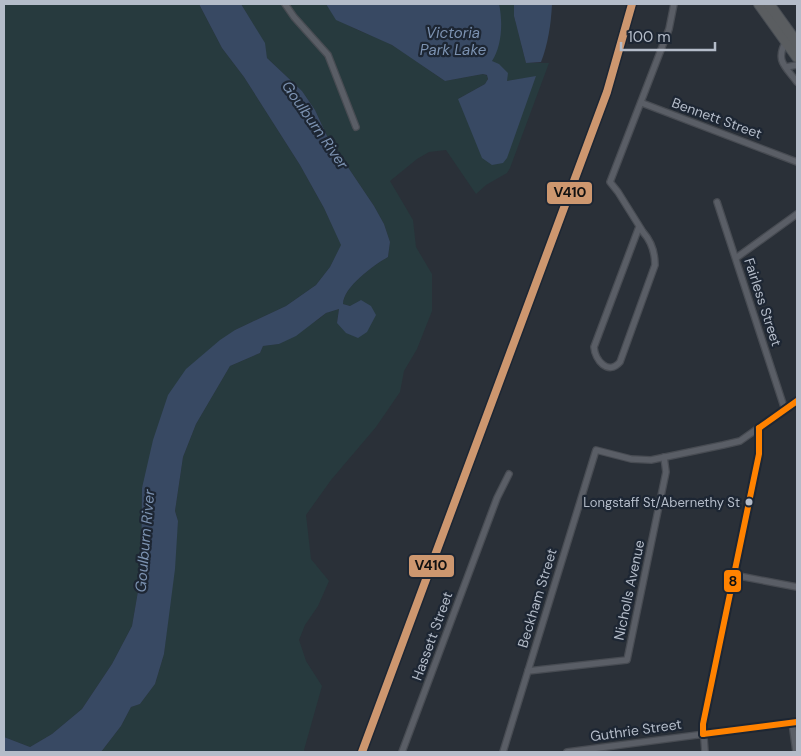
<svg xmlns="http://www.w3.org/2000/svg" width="801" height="756" viewBox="0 0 801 756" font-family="'DM Sans',sans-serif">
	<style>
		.green { fill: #273a3e }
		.water { fill: #384963 }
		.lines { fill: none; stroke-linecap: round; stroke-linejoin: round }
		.street-casing { stroke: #484c53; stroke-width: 8 }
		.highway-casing { stroke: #474c53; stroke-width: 12 }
		.street { stroke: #5a5e66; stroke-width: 5.5 }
		.highway { stroke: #5a5d60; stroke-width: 10 }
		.bus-1-casing { stroke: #1d2633; stroke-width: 10 }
		.bus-1 { stroke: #ff8200; stroke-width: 6 }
		.rail-1-casing { stroke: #1d2633; stroke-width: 11 }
		.rail-1 { stroke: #cd976f; stroke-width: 8 }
		.bus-dot { fill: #b4bcc9; stroke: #1d2633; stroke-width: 2 }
		.labels { text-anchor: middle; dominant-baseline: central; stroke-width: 4.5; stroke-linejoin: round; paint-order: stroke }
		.bus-label { font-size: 13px; fill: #b4bcc9; stroke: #1d2633; text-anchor: end }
		.street-label { font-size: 14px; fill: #b4bcc9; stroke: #1d2633 }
		.water-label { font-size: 15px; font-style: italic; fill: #7c92b1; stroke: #1d2633 }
		.line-badge { stroke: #1d2633; stroke-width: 2 }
		.pale-badge-label { font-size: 14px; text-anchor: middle; font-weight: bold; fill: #111 }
	</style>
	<rect width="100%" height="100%" fill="#2a3038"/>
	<!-- green -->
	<g class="green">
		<path d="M4,4H199L222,48L244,77L300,165L324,208L342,245L330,267L316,285L286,306L235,330L142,488L141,574L132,626L112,664L82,709L52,734L30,747L4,737Z"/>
		<path d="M241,4H326C339,28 368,32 390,44C409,55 427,69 445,81L483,74L488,76L487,81L485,84L458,99L535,77L507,81L492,61L499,4H514V16L526,63H549L510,168L507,173L486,185L476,194L446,150L429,152L417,159L390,181L413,220L416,247L432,274V311L417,349L404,371L400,392L376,427L331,480L306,515L311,559L329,581L318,606L305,625L299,640L306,661L322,686L304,750L305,752H101L121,726L131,707L140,704L155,684L164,654L178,521L175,511L183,457L196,424L230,366L260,353L263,346L279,344L319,319L326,313L339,309L337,323L361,300L351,306L343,304C343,287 374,265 388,257L390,242L384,224L374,206L327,136L315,110L302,91L267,58L264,43Z"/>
	</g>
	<!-- water -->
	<g class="water">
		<path d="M199,4H241L265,43L267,58L302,91L315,110L327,136L374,206L384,224L390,242L388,257C374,265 343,287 343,304L350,306L361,300L371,306L376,315L367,332L358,338L346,333L337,323L339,309L326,313L296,336L279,344L263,346L260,353L230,366L196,424L183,457L175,511L178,521L175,569L164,654L155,684L140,704L131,707L121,726L101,752H4V737L30,747L52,734L82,709L112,664L132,626L141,574L142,488L153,440L168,395L186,369L220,340L235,330L286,306L316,285L330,267L341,245L324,208L300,165L244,77L222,48Z"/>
		<path d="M326,4H499C503,22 502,46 492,61L499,64L508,73L507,81L536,76L507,158L503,163L492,165L482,158L458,99L485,84L488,79L487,75L483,74L445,81L392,45L336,20Z"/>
		<path d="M514,4H552C551,24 548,44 541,62L526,63L514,16Z"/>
	</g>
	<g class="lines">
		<defs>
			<g id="street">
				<path d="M285,4L294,17L328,55L356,127"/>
				<path d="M786,41C775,61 785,66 797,82"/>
				<path d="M786,67L797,65"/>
				<path d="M642,103L797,162"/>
				<path d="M717,202L785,410"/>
				<path d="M639,227L594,347C595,360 608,376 620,362L655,265C655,253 651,241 643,232L618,192L610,182L669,29L674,4"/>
				<path d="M736,258L797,214"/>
				<path d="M734,575L797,587"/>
				<path d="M528,671L627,660L666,472L664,457"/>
				<path d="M792,722L796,752"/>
				<path d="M402,752L497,498L509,474"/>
				<path d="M503,752L596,450L631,459L651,460L723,445L740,441L797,401"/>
				<path d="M567,752L797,722"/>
				<path d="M705,752L703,724L759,454V428"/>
			</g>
			<g id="highway">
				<path d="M759,4L797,57"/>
				<path d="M769,4L797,43"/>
			</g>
		</defs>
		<!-- street casing -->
		<use href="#street" class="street-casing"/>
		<!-- highway casing -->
		<use href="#highway" class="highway-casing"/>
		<!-- street -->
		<use href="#street" class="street"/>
		<!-- highway -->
		<use href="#highway" class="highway"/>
		<defs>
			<g id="bus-1">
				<path d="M759,428L797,401"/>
				<path d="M703,734V724L759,454V428"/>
				<path d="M703,734L797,722"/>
			</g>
		</defs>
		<!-- bus-1 casing -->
		<use href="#bus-1" class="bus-1-casing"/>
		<!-- bus-1 -->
		<use href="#bus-1" class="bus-1"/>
		<defs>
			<path id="rail-1" d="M362,752L607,92L632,4"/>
		</defs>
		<!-- rail-1 casing -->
		<use href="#rail-1" class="rail-1-casing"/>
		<!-- rail-1 -->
		<use href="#rail-1" class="rail-1"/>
	</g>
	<!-- markers -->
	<circle class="bus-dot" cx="749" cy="502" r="4.5"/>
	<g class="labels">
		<!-- bus labels -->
		<g class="bus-label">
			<text x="740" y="502">Longstaff St/Abernethy St</text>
		</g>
		<!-- street labels -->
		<g class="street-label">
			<text transform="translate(717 118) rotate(20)">Bennett Street</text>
			<text transform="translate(763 302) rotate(72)">Fairless Street</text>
			<text transform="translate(629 590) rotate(-78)">Nicholls Avenue</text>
			<text transform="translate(537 598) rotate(-73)">Beckham Street</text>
			<text transform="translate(432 636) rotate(-70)">Hassett Street</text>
			<text transform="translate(636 730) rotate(-8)">Guthrie Street</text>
		</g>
		<!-- water labels -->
		<g class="water-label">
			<text x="453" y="33">Victoria<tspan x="453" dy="17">Park Lake</tspan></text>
			<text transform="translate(315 125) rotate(55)">Goulburn River</text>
			<text transform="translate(145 541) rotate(-85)">Goulburn River</text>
		</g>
	</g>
	<g class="line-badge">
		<rect x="546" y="181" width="47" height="24" rx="5" fill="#cd976f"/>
		<rect x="408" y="554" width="47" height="24" rx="5" fill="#cd976f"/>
		<rect x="723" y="569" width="19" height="24" rx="5" fill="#ff8200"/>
	</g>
	<g class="pale-badge-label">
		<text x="570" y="197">V410</text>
		<text x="431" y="570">V410</text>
		<text x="733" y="586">8</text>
	</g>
	<!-- border -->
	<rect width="801" height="756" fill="none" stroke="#b4bcc9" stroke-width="10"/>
	<!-- scale -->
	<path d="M621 42v8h94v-8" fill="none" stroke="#b4bcc9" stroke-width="2.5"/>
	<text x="628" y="42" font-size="15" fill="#b4bcc9" stroke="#1d2633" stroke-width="4" paint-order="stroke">100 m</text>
</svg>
